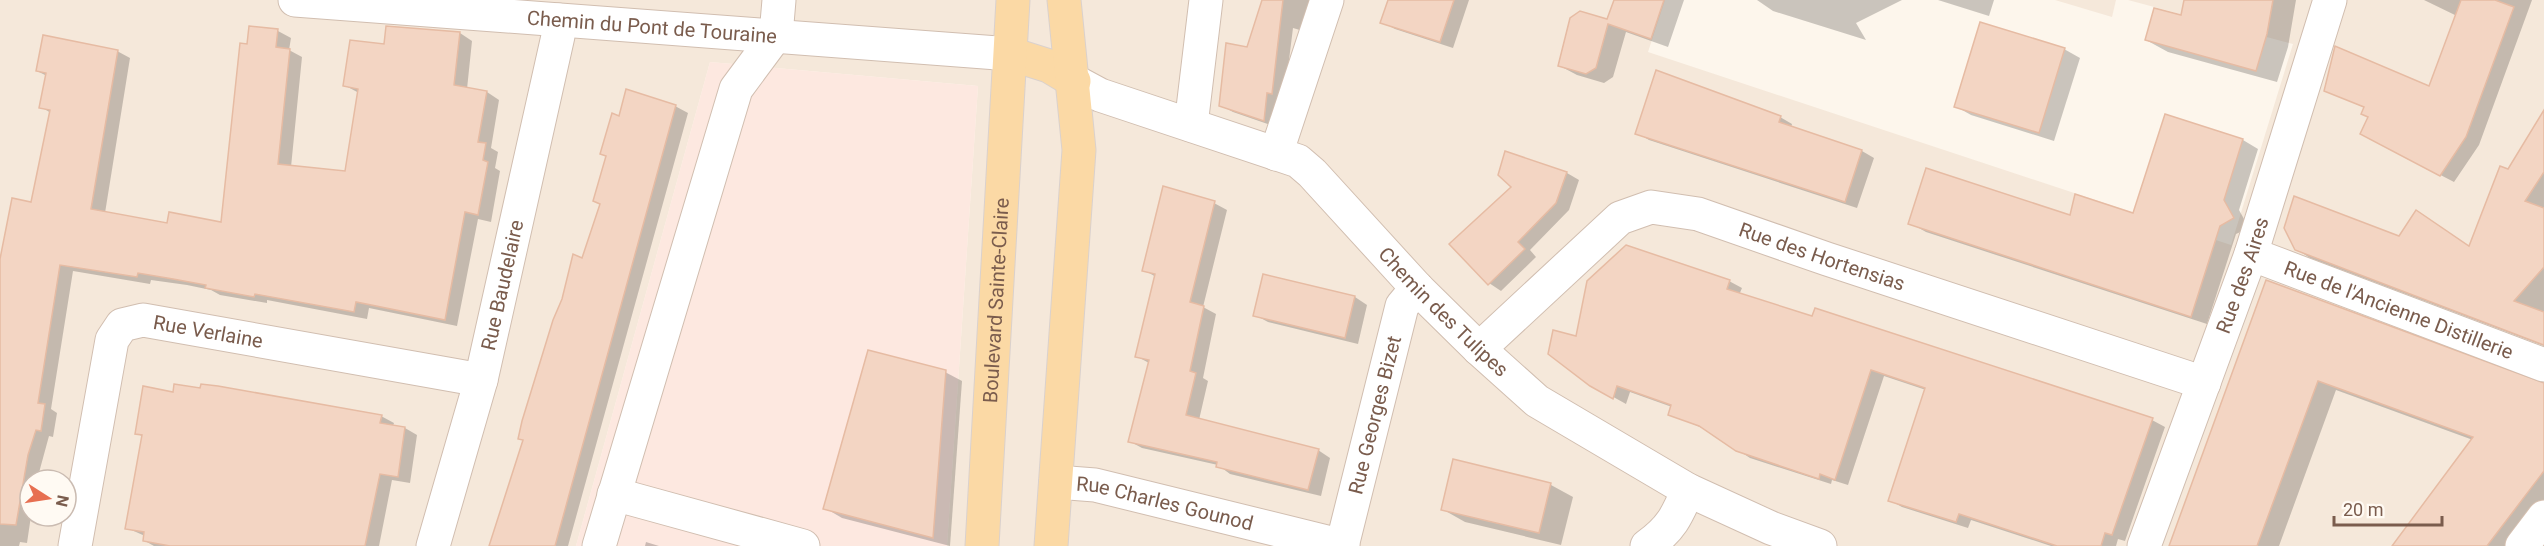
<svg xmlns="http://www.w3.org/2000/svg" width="2544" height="546" viewBox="0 0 2544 546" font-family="Roboto,sans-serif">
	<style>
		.residential { fill: #f5e8da; fill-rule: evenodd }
		.commercial { fill: #fde8e0 }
		.shadow { fill: #0003 }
		.building { fill: #f3d5c3; stroke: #e6bba3; stroke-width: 1.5 }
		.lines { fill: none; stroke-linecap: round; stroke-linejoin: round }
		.street-casing { stroke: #d1beb0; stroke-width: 35 }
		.secondary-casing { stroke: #d6c0b0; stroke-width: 35 }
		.primary-casing { stroke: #dad1cd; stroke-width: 35 }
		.street { stroke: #fff; stroke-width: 33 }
		.secondary { stroke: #fff; stroke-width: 33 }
		.primary { stroke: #fbd9a5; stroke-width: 33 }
		.labels { text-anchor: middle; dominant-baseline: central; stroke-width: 4.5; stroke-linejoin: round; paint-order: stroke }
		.street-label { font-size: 20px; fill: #7a5c4d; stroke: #fffaf3 }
	</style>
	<rect width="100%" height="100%" fill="#fdf6ec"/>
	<!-- residential -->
	<g class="residential">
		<path d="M0,0H1665L1648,52L2231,245L2293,44L2128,0H2544V546H947L978,86L710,62L576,546H0ZM30,480H66V516H30Z"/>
		<path d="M2055,0H2116L2112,17Z"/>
	</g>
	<!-- commercial -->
	<path class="commercial" d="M710,62L978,86L947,546H576Z"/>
	<!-- shadow -->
	<g class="shadow">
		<path d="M1265,0H1320L1310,33L1293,28L1284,100L1276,127L1233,112L1220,105L1248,48Z"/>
		<path d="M1390,0H1469L1453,48L1395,29L1382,22Z"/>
		<path d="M1622,0H1684L1668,47L1626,32L1613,77L1604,83L1577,75L1560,66L1609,21Z"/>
		<path d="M1757,0H1902L1856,23L1866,40L1773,11Z"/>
		<path d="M1938,0H1994L1989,16Z"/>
		<path d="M2185,0H2296L2288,47L2277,82L2168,52L2146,40L2182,17Z"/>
		<path d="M2424,0H2532L2479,145L2454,182L2375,141L2365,108L2326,90L2430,88L2457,16Z"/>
		<path d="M278,31L291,38L289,50L302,57L291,167L346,173L359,93L344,85L385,46L460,33L472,41L467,89L487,92L499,100L491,148L498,152L495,168L500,171L491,222L478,219L457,326L369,308L367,319L267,300V303L220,295L211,290L187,285L151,280L150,284L73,271L51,409L57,413L53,437L49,436L37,480H30L31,516L27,543L20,542L19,546H0V313L33,204L51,113L41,107L47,76L37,71L117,51L130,58L105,213L168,225L223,224L249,46Z"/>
		<path d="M2064,49L2080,58L2054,141L1971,115L1955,106Z"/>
		<path d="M675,106L688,113L568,546H490L601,204L620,118Z"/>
		<path d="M2544,112V346L2310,258L2296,249L2400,237L2470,247Z"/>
		<path d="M2166,116L2243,140L2258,149L2239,210L2249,228L2236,234L2207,324L1926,232L1910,223L2134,215Z"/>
		<path d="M1780,117L1792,124L1791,128L1862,151L1874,158L1857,208L1649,140L1637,133Z"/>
		<path d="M1506,153L1567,173L1579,180L1569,210L1530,250L1536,257L1501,291L1489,283L1513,187Z"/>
		<path d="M1214,203L1227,210L1203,307L1216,314L1203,378L1208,381L1199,420L1318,450L1330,458L1321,496L1230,474L1218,465L1142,448L1129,441L1149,363L1136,356L1156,277L1144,270Z"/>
		<path d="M1264,276L1355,297L1367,305L1358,344L1268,322L1255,315Z"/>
		<path d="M1729,281L1742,288L1739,295L2152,420L2165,427L2125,541L2118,539L2116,546H2051L1971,520L1968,528L1902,507L1889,500L1926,390L1884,376L1848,485L1832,480L1831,484L1750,458L1709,431L1670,414L1672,407L1630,392L1626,404L1590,384L1577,338Z"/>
		<path d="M2267,282L2544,384V505L2513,546H2394L2473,440L2336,390L2279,546H2171Z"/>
		<path d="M945,372L962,381L950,546L842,518L825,508Z"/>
		<path d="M174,393L381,416L394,423L393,426L405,428L417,435L410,483L392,480L379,546H154L145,541V536L127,528L143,437L137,433Z"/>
		<path d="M1551,485L1573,497L1561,545L1465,522L1442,509Z"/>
		<path d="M646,542L659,546H645Z"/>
	</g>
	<!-- building -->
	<g class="building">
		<path d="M1262,0H1283L1272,94L1267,93L1264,121L1219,106L1226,43L1247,47Z"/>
		<path d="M1388,0H1454L1440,42L1380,23Z"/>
		<path d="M1614,0H1664L1651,39L1608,24L1596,68L1586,74L1558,66L1570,18L1580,11L1607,19Z"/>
		<path d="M2184,0H2273L2267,34L2256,71L2145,40L2154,8L2181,15Z"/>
		<path d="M2461,0H2495L2514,7L2466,137L2440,176L2360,134L2368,117L2361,114L2364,107L2324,91L2335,46L2429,86Z"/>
		<path d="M1980,22L2065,48L2039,133L1954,107Z"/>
		<path d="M249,26L278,29L276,47L290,49L278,164L345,171L358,89L343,86L350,40L384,44L386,26L460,32L454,85L487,91L478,142L486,143L483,160L488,162L478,215L465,212L445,320L356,302L354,312L255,294L254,297L205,288L206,285L173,279L138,273L137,277L60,265L38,403L45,404L41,431L36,430L28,455L16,525L0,524V259L12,198L31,202L50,110L39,108L46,73L36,71L43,35L118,50L91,209L167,223L169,212L221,222L240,43L247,44Z"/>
		<path d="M1656,70L1781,116L1779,122L1862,150L1845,202L1635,134Z"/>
		<path d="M626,89L676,105L555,546H489L523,440L518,439L522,421L553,320L562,299L573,254L582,258L600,204L593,201L606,156L600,154L612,113L619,116Z"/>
		<path d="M2544,110V172L2525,201L2544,208V267L2514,301L2544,312V345L2295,250L2284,228L2294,196L2399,236L2416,210L2469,246L2500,166L2508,169Z"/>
		<path d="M2165,114L2243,139L2224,200L2234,218L2220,226L2191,317L1908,224L1926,168L2070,215L2075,194L2133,213Z"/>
		<path d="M1505,151L1567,172L1556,203L1518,242L1525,249L1488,285L1449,244L1511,187L1498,175Z"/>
		<path d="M1163,186L1215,201L1190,302L1204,306L1190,371L1196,373L1186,415L1319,449L1308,490L1216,467L1217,462L1128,442L1149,360L1135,357L1155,274L1142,271Z"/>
		<path d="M1626,245L1730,280L1727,289L1812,316L1815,308L2153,418L2112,535L2105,533L2101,546H2057L1959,514L1956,522L1888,501L1925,388L1871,370L1835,480L1820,474L1819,479L1736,451L1699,426L1668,415L1671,405L1617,386L1613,399L1590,386L1548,354L1553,330L1576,336L1587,281Z"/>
		<path d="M1263,274L1355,296L1345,338L1253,316Z"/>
		<path d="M2266,280L2544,383V471L2487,546H2392L2473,437L2318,381L2257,546H2169Z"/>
		<path d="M868,350L946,370L933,538L823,509Z"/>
		<path d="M174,384L200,388L201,384L218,386L382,415L380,423L405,427L398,477L380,474L365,546H170L143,541L144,532L125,529L142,435L135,434L143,386L173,392Z"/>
		<path d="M1453,459L1551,483L1539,533L1441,510Z"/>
	</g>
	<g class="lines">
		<defs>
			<g id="street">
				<path id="s1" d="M295,0L1011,54"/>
				<path id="s2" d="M1074,81L1100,95L1298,161L1312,173L1417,288L1479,349L1537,401L1688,490L1771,528L1820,546"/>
				<path d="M1191,125L1206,0"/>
				<path d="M1276,154L1327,0"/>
				<path id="s3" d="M2251,254L2544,365"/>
				<path id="s4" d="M1479,349L1620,218L1651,207L1698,214L1827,259L2204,383"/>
				<path id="s5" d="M1056,482L1095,485L1343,546"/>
				<path d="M614,494L803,546"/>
				<path id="s6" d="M75,546L112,340L122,325L143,320L481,380"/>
				<path id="s7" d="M433,546L481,380L558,36V20"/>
				<path d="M599,546L736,89L776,35L779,0"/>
				<path id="s8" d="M1342,546L1402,306L1417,288"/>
				<path d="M1647,546C1671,529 1677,516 1688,490"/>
				<path id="s9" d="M2144,546L2251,254L2330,0"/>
			</g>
			<path id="secondary" d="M2522,546L2544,517"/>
			<g id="primary">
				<path d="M1011,54L1049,66L1074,81"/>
				<path id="s10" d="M982,546L1013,0"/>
				<path d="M1051,546L1079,150L1064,0"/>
			</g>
		</defs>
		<!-- street casing -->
		<use href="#street" class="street-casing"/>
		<!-- secondary casing -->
		<use href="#secondary" class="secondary-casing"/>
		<!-- primary casing -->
		<use href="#primary" class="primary-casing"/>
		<!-- street -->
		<use href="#street" class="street"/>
		<!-- secondary -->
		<use href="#secondary" class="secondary"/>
		<!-- primary -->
		<use href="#primary" class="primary"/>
	</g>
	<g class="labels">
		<!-- street labels -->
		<g class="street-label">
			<text stroke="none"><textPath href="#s1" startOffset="358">Chemin du Pont de Touraine</textPath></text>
			<text stroke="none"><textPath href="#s4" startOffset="404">Rue des Hortensias</textPath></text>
			<text stroke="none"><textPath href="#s9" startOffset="288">Rue des Aires</textPath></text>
			<text stroke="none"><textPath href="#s7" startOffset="270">Rue Baudelaire</textPath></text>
			<text stroke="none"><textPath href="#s10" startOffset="246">Boulevard Sainte-Claire</textPath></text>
			<text stroke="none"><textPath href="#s3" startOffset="158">Rue de l'Ancienne Distillerie</textPath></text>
			<text stroke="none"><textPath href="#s2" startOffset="448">Chemin des Tulipes</textPath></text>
			<text stroke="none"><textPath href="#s6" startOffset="315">Rue Verlaine</textPath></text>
			<text stroke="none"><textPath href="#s8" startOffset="135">Rue Georges Bizet</textPath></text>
			<text stroke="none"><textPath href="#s5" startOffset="111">Rue Charles Gounod</textPath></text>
		</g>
	</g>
	<!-- north arrow -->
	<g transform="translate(48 498) rotate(102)"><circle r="28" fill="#fffaf3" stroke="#cabbb1" stroke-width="1.5"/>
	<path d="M0-4.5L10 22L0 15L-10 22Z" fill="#e76f51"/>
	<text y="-9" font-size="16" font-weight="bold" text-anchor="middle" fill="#7a5c4d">N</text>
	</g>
	<!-- scale -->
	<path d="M2334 516v9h108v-9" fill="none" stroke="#7a5c4d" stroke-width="3"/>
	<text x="2343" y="516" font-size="18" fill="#7a5c4d" stroke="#fffaf3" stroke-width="4.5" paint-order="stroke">20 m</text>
</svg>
